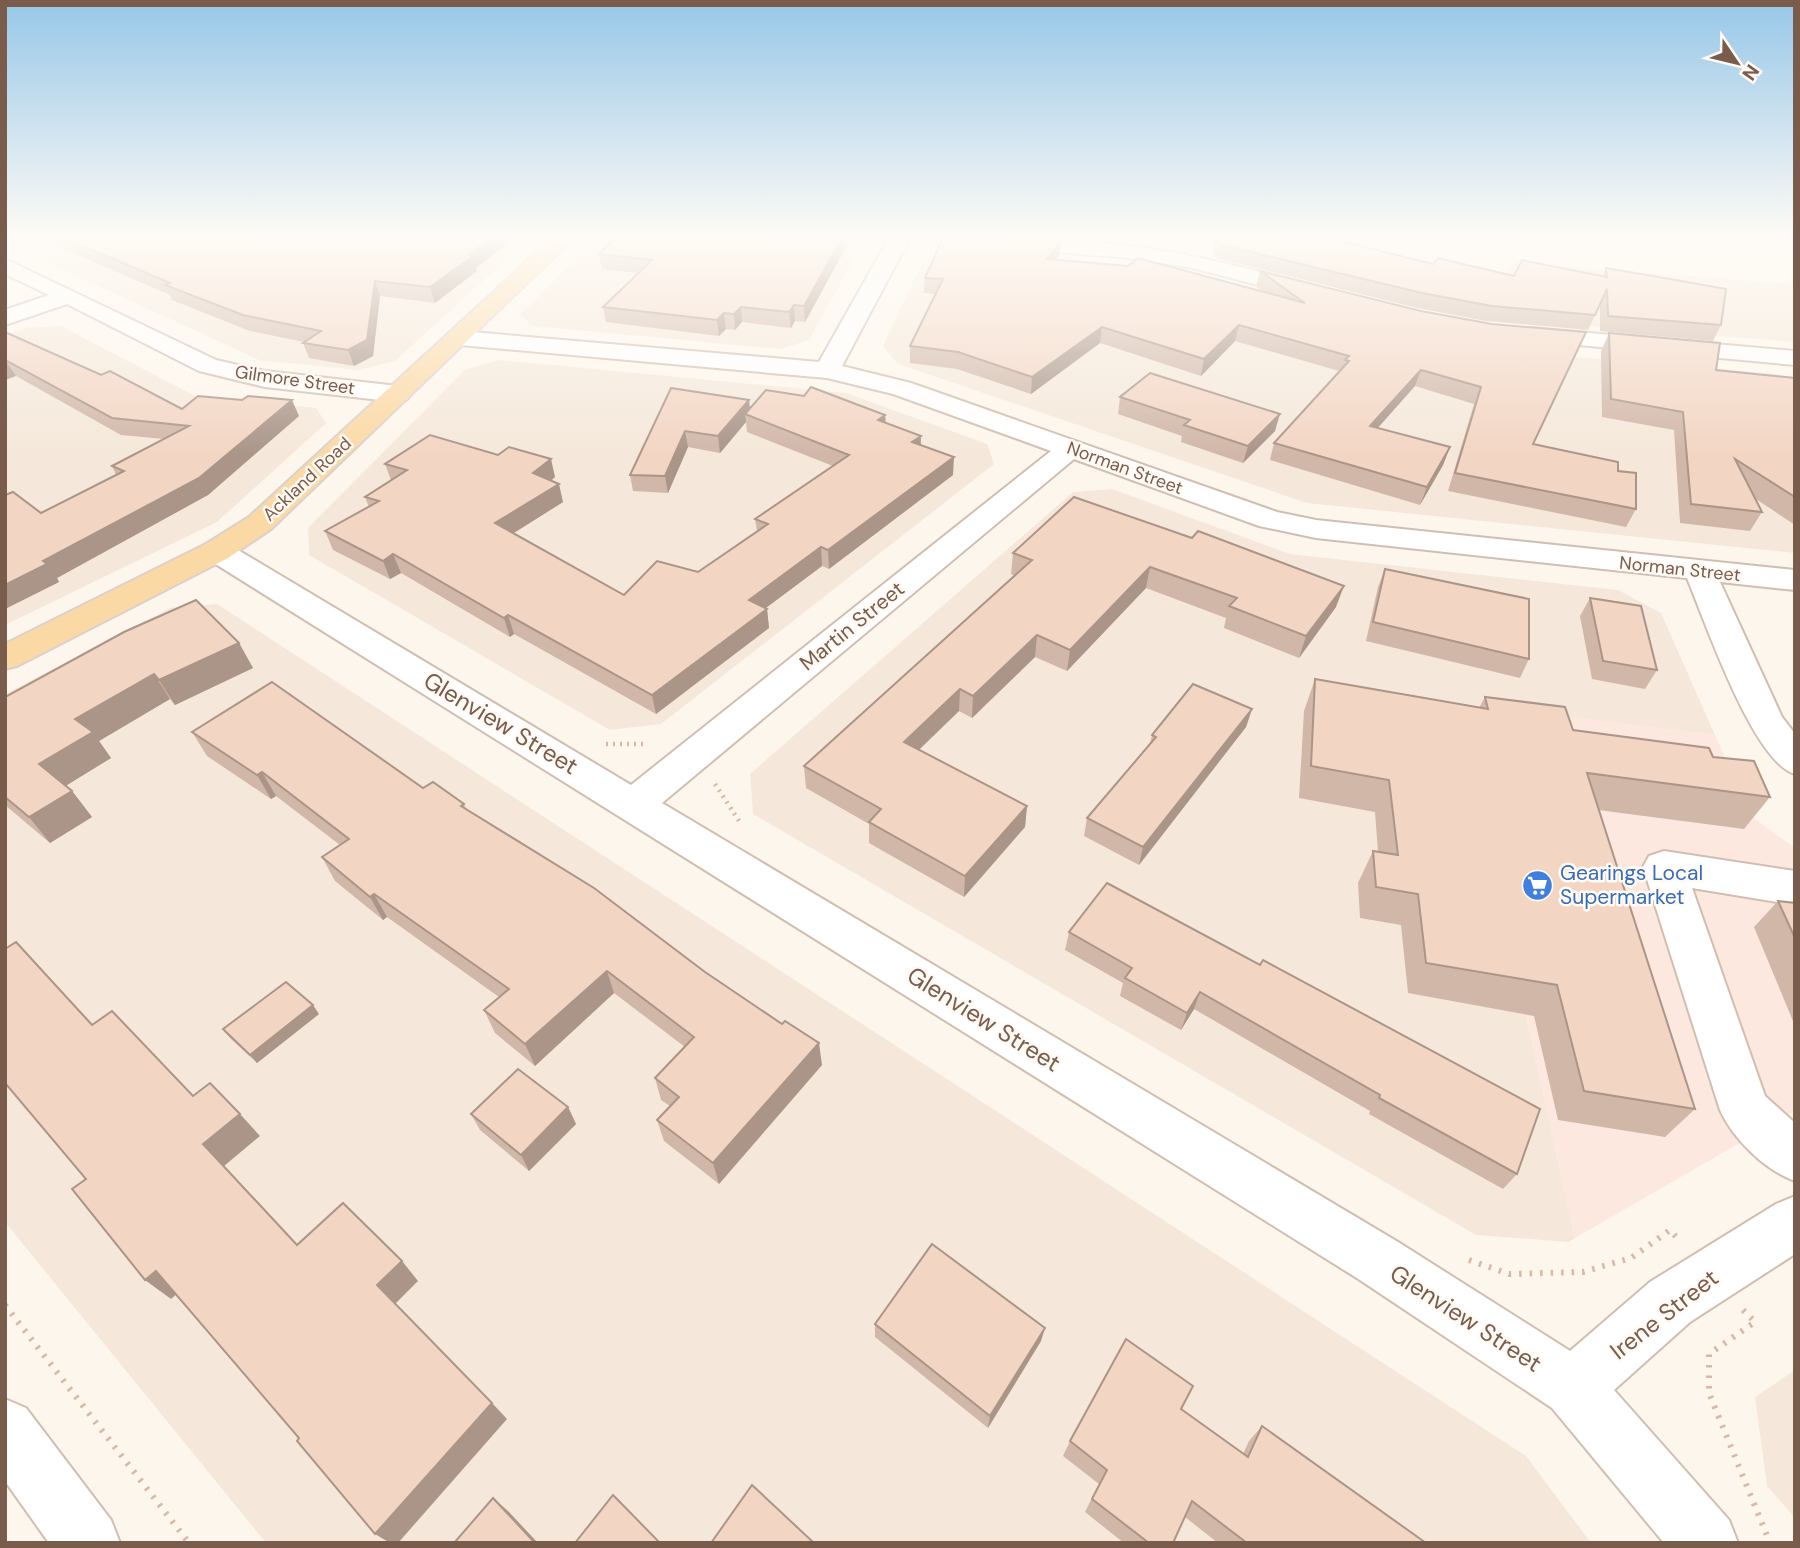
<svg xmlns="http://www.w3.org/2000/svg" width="1800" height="1548" viewBox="0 0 1800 1548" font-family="'DM Sans',sans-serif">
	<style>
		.residential { fill: #f5e8da }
		.commercial { fill: #fde8e0 }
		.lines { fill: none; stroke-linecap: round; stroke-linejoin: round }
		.minor-casing { stroke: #d1beb0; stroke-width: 4 }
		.major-casing { stroke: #dad1cd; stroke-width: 4 }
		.path-far1 { stroke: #d9b8a5; stroke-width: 4.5; stroke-dasharray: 2 5; stroke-linecap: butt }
		.path { stroke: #d9b8a5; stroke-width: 6; stroke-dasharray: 2.5 8; stroke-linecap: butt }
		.minor { fill: #fff; fill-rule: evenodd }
		.major { fill: #fbd9a5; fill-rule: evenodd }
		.wall { fill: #d1b7a8 }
		.shaded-wall { fill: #aa9588 }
		.building { fill: #f3d5c3; stroke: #aa9588; stroke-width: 2 }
		.labels { text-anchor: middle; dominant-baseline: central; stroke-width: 5; stroke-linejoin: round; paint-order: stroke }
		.far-street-label { font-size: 18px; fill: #7a5c4d; stroke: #fffaf3 }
		.street-label { font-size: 21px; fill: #7a5c4d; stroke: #fffaf3 }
		.shop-label { font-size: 21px; fill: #366cbe; stroke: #fffaf3; text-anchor: start }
		.near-street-label { font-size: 24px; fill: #7a5c4d; stroke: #fffaf3 }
	</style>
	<rect width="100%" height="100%" fill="#fdf6ec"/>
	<!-- residential -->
	<g class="residential">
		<path d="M5,238H530L395,361L359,370L259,360L5,243Z"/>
		<path d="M597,238H853L854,259L809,340L780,349L533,326L520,315Z"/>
		<path d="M1115,238H1326L1500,279L1514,263L1795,284V342L1468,316L1177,243Z"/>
		<path d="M947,252L1462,348L1777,374L1795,381V553L1307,503L898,364L883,346L924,258Z"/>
		<path d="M61,326L195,396L316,408L326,423L217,522L5,625V335L26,328Z"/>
		<path d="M500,360L846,393L987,444L994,464L661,724L610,730L309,555L308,528L466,369Z"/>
		<path d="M1112,489L1290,554L1618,590L1661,613L1715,735L1458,704L1575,1238L1569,1242L1476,1235L753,814L750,774L1073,492Z"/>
		<path d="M217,604L1526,1456L1591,1543H266L5,1222V694L170,608Z"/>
		<path d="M1795,1370V1518L1767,1486L1755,1397Z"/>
	</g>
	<!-- commercial -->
	<path class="commercial" d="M1458,703L1715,735L1751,816L1795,848V1111L1575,1238Z"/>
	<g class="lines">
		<defs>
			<g id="minor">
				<path d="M889,238H910L842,366L911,383L1277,512L1316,520L1795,570V590L1720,582L1782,717L1795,734V774C1753,762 1705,621 1687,578L1316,538L1259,526L1074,459L662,803L1398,1242L1570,1351L1650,1282L1776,1204L1795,1196V1254L1690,1322L1614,1390L1729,1520L1738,1543H1664L1552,1408L1360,1280L206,558L201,551L206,544L217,542L228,544L631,785L1051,451L893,394L827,378L460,345L452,343L448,338L452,333L460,331L819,362Z"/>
				<path d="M929,238C993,238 1058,238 1122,245C1188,252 1252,270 1316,286L1319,291L1308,298L1193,268L1122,257L939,244Z"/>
				<path d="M5,259L216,360L265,371L398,386L407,389L411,394L407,399L398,402L265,387L199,371L67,304L5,325V310L49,295L5,274Z"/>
				<path d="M1532,328L1795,351V365L1524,340L1520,335L1524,330Z"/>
				<path d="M1664,851L1795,871V905L1692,888L1765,1096L1795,1123V1181C1765,1170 1733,1139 1720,1110L1643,867L1649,856Z"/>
				<path d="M5,1399L26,1408L111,1520L120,1543H49L5,1481Z"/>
			</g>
			<path id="major" d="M552,238H574L271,529L228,558L17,666L5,669V644L206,544L249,517Z"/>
		</defs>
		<!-- minor casing -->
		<use href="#minor" class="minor-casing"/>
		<!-- major casing -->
		<use href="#major" class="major-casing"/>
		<!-- path-far1 -->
		<g class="path-far1">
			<path d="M606,744H646"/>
			<path d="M715,784L741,824"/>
		</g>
		<!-- path -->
		<g class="path">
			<path d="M1469,1260L1509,1274L1583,1272L1631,1258L1670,1230L1678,1239"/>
			<path d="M5,1305L189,1543"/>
			<path d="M1743,1310L1755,1322L1709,1354V1393L1770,1543"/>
		</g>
		<!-- minor -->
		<use href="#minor" class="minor"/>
		<!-- major -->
		<use href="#major" class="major"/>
	</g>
	<!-- wall -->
	<g class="wall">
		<path d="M38,238H508L509,242L476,268L477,271L435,303L380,296L373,356L354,366L309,358L303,343L304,342L250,331L172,300L170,295Z"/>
		<path d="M616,238H850V240L805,322L795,321L791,328L742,322L735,330L726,329L719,336L606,322L603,307L638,273L602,269L599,254Z"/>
		<path d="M1061,240L1059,255L1056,260L1264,292L1256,287L1260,271L1421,311L1533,445L1618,471L1636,509L1626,527L1448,491L1474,404L1415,386L1378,428L1450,447L1443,465L1420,505L1270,460L1274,443L1339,371L1235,341L1201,376L1100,343L1031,394L957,369L910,363V346L936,294L924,293L925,278Z"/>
		<path d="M1215,240L1433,264L1514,276H1603L1606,268L1721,325L1713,341L1600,331V305L1588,330L1486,321L1417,308L1219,259L1212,254Z"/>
		<path d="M5,332L182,409L299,416L208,495L57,578L59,582L5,609L41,513L116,475L112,466L164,439L121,435L16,376L5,380Z"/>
		<path d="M1609,333L1716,370L1795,378V525L1756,499L1762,512L1750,531L1680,523L1674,430L1602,417L1601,351Z"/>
		<path d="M671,388L750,408L885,415L886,423L921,436V445L953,475L829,569L822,566L766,608L767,609L769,628L656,714L514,634L510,637L401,573L390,579L333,550L325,531L369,507L365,497L391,480L385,464L555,477L551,481L563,502L514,533L624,595L698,572L757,531L755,519L833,466L747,432L746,422L720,453L688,447L668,493L633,491L630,475Z"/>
		<path d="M1120,397L1275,431L1243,463L1181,442L1182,436L1118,414Z"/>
		<path d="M1074,497L1336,607L1299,658L1224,628L1226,618L1146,588L1067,671L1035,657L972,718L959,711L919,750L1027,806L1025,827L964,897L869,843V824L806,788L804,766L1015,576L1011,574L1013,553Z"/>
		<path d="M1385,569L1529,659L1520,678L1366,641L1378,587Z"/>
		<path d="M1590,598L1657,670L1645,689L1592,679L1580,616Z"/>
		<path d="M239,643L253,668L175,705L170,699L99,741L111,758L65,786L72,791L92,817L50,843L5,805V697Z"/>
		<path d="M1315,679L1479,708L1485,697L1573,730L1713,757L1770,797L1744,829L1598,810L1695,1109L1665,1137L1558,1120L1534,1016L1408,993L1401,925L1360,918L1358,883L1373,851L1378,852L1375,812L1299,798L1304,711Z"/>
		<path d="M1252,709L1246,727L1139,865L1084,836L1087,818L1150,744L1152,735Z"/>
		<path d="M192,732L423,788L464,804L466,809L822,1065L719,1184L664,1141L657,1120L670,1106L661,1100L655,1078L685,1047L614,993L535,1066L495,1033L484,1010L499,997L387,917L383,920L335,881L322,857L340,845L276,796L271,799L207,756Z"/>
		<path d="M1107,883L1517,1174L1503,1189L1369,1114L1370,1111L1194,1009L1181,1030L1120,996L1123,983L1065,950L1069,932Z"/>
		<path d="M1778,901L1795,903V1026L1754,927Z"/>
		<path d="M319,1014L257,1063L230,1038L223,1029Z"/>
		<path d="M568,1107L576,1124L529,1171L480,1130L471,1114Z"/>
		<path d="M875,1324L1041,1341L988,1428L875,1337Z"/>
		<path d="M1181,1409L1243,1454L1249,1441L1262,1426L1426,1543H1218L1185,1517L1173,1543H1124L1085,1512L1099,1484L1063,1456L1070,1441Z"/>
	</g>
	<!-- shaded-wall -->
	<g class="shaded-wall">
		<path d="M491,238H508L509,242L476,268L477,271L435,303L430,287Z"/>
		<path d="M842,238H850V240L805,322L804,306Z"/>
		<path d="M1061,240L1059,255L1046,275L1047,259Z"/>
		<path d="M375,281L380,296L373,356L354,366L348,350Z"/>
		<path d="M794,305L795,321L791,328L789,312Z"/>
		<path d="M741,307L742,322L735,330L734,314Z"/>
		<path d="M724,313L726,329L719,336L717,320Z"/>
		<path d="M1239,325L1235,341L1201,376L1204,359Z"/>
		<path d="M1102,327L1100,343L1031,394L1032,377Z"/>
		<path d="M5,360L16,376L5,380Z"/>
		<path d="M1421,370L1415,386L1364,443L1370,426Z"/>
		<path d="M292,400L299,416L208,495L57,578L59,582L5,609V585L43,561Z"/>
		<path d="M749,400L751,416L745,414L746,422L720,453L718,436Z"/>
		<path d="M1280,414L1275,431L1243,463L1248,446Z"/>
		<path d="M885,415L886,432L878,420Z"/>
		<path d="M685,431L688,447L668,493L665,476Z"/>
		<path d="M921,436L920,454L912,442Z"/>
		<path d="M1450,447L1443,465L1420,505L1427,487Z"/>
		<path d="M954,457L953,475L829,569L828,550Z"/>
		<path d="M551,459L555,477L537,491L533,473Z"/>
		<path d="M559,484L563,502L501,541L495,523Z"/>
		<path d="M821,547L822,566L751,619L749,600Z"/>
		<path d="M393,554L401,573L390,579L383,561Z"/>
		<path d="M1150,567L1146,588L1067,671L1070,650Z"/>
		<path d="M1344,586L1336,607L1299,658L1306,636Z"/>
		<path d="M767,609L769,628L656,714L652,695Z"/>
		<path d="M508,615L514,634L510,637L504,618Z"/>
		<path d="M1037,635L1035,657L972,718L973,696Z"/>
		<path d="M239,643L253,668L175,705L159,680Z"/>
		<path d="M154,674L170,699L99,741L111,758L59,790L39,764L75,719Z"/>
		<path d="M960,689L959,711L904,764V742Z"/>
		<path d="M1252,709L1246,727L1139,865L1143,847Z"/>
		<path d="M262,772L276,796L271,799L257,775Z"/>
		<path d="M72,791L92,817L50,843L29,817Z"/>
		<path d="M1027,806L1025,827L964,897L965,876Z"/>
		<path d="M374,894L387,917L383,920L370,897Z"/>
		<path d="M16,942L39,967L115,1048L92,1025Z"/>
		<path d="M607,971L614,993L535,1066L525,1044Z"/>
		<path d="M1200,992L1194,1009L1181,1030L1187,1013Z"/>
		<path d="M313,1005L319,1014L257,1063L250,1055Z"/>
		<path d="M819,1043L822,1065L719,1184L713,1163Z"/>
		<path d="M568,1107L576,1124L529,1171L521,1155Z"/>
		<path d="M240,1114L260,1136L224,1166L317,1265L203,1144Z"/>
		<path d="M402,1261L418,1281L395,1304L377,1285Z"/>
		<path d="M156,1271L181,1290L171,1299L145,1280Z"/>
		<path d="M1045,1328L1041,1341L988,1428L990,1416Z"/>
		<path d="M492,1403L507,1419L398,1543H390L375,1534Z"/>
		<path d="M493,1498L508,1511L538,1543H535Z"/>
	</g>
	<!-- building -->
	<g class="building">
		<path d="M64,238H491L469,255L473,256L430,287L375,281L367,340L348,350L303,343L321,331L243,315L165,285L170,283Z"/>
		<path d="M616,238H842L804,306L794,305L789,312L741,307L734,314L724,313L717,320L603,307L652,260L599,254Z"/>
		<path d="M943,238H1039L1061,240L1047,259L1128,266L1138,258L1305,303L1260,271L1421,311L1492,324L1586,332L1533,444L1618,462V471L1636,473V509L1455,473L1481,387L1421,370L1370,426L1450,447L1427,487L1274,443L1349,361L1345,360L1349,356L1239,325L1204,359L1102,327L1032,377L958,352L910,346L943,279L925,278Z"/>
		<path d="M1217,238H1328L1433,264L1438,258L1514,276L1522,260L1607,277L1606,268L1676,280L1726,289L1721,325L1608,316L1607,289L1595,315L1492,306L1422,293L1222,245L1215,240Z"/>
		<path d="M5,332L101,375L110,371L182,409L198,396L242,400L248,396L292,400L199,478L43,561L47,564L5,585V495L13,492L41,513L124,471L112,466L189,426L112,418L5,360Z"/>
		<path d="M1609,333L1720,343L1716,370L1795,378V497L1735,459L1762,512L1691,504L1683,412L1611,399Z"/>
		<path d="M1150,373L1280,414L1248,446L1184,425L1190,420L1120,397Z"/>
		<path d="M811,387L885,415L878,420L921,436L912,442L954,457L828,550L821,547L749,600L767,609L652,695L508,615L504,618L393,554L383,561L325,531L379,501L365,497L407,470L385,464L430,435L498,455L509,447L551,459L533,473L559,484L495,523L624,595L657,561L698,572L768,524L755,519L849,455L745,414L766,390L804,396Z"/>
		<path d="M671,388L749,400L718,436L685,431L665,476L630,475Z"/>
		<path d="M1074,497L1192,538L1198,531L1344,586L1306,636L1229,606L1237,598L1150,567L1070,650L1037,635L973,696L960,689L904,742L1027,806L965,876L869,822L881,809L804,766L1032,560L1013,553Z"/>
		<path d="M1385,569L1529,599V659L1373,622Z"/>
		<path d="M1590,598L1641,606L1657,670L1603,661Z"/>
		<path d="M196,600L239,643L159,680L154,674L75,719L93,732L39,764L72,791L29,817L5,797V697L124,632Z"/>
		<path d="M1315,679L1488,709L1485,697L1565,707L1573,730L1709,748L1713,757L1754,761L1770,797L1587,773L1695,1109L1584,1091L1557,985L1426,963L1418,894L1376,887L1373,851L1398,855L1389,780L1311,766Z"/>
		<path d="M272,682L423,788L433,782L464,804L461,806L594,888L705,972L782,1024L785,1021L819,1043L713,1163L657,1120L679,1097L655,1078L694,1037L607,971L525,1044L484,1010L509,989L374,894L370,897L322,857L349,839L262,772L257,775L192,732Z"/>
		<path d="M1193,684L1252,709L1143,847L1087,818L1156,737L1152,735Z"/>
		<path d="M1107,883L1260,965L1263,960L1540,1109L1517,1174L1379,1098L1380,1095L1200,992L1187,1013L1125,978L1132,968L1069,932Z"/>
		<path d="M1778,901L1795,903V938Z"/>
		<path d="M16,942L92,1025L112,1011L193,1096L210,1083L240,1114L203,1144L297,1245L343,1203L402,1261L377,1285L492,1403L375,1534L297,1441L299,1438L156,1271L145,1280L72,1189L86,1179L5,1083V949Z"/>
		<path d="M286,982L313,1005L250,1055L223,1029Z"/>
		<path d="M518,1069L568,1107L521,1155L471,1114Z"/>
		<path d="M932,1244L1045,1328L990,1416L875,1324Z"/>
		<path d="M1126,1339L1193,1386L1181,1409L1248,1457L1262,1426L1426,1543H1247L1192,1501L1173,1543H1149L1092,1499L1107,1470L1070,1441Z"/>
		<path d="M752,1485L814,1543H711Z"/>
		<path d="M613,1495L660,1543H575Z"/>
		<path d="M493,1498L535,1543H454Z"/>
	</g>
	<!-- sky -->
	<linearGradient id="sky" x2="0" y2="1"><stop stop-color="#97c7e8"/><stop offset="0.52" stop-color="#fefbf6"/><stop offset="1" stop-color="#fefbf6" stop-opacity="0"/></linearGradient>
	<rect width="1800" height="455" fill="url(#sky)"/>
	<!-- icons -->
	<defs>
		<symbol id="supermarket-disc" viewBox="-11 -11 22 22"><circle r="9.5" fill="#3f7fe0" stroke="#fffaf3"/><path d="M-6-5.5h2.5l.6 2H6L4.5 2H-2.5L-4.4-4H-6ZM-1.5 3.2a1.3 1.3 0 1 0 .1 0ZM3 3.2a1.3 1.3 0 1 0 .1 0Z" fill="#fff"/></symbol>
	</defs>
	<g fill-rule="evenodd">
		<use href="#supermarket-disc" x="1520" y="868" width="35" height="35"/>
	</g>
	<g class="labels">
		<!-- far-street labels -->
		<g class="far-street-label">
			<text transform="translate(295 380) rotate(8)">Gilmore Street</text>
			<text transform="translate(1125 468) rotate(20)">Norman Street</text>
			<text transform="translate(307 479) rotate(-43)">Ackland Road</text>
			<text transform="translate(1680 569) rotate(6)">Norman Street</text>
		</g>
		<!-- street labels -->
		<g class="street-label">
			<text transform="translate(852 626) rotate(-39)">Martin Street</text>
		</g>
		<!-- shop labels -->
		<g class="shop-label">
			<text x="1560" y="873">Gearings Local<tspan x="1560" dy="24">Supermarket</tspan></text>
		</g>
		<!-- near-street labels -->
		<g class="near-street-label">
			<text transform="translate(501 723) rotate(31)">Glenview Street</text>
			<text transform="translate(984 1019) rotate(32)">Glenview Street</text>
			<text transform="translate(1664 1314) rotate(-38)">Irene Street</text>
			<text transform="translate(1466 1318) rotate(33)">Glenview Street</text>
		</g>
	</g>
	<!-- border -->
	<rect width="1800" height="1548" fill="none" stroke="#7a5c4d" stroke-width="14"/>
	<!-- north arrow -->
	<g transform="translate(1737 63) rotate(125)" stroke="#fffaf3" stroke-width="5" paint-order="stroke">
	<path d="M0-5L12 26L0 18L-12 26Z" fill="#7a5c4d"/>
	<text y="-10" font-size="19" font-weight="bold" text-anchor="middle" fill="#7a5c4d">N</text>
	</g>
</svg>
